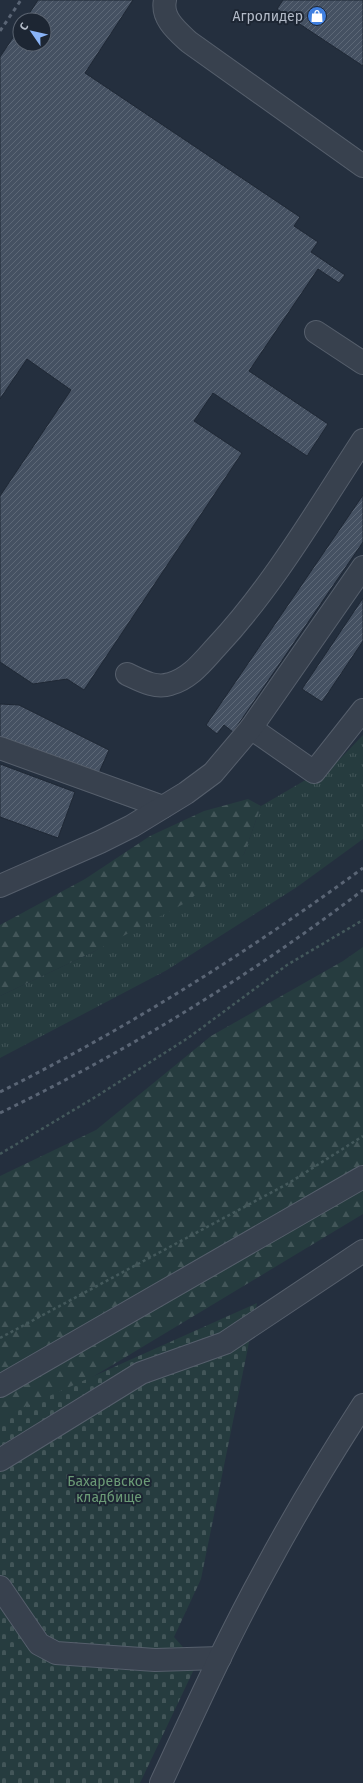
<svg xmlns="http://www.w3.org/2000/svg" width="363" height="1783" viewBox="0 0 363 1783" font-family="'Fira Sans',sans-serif">
	<style>
		.grass { fill: url(#grass-tufts) }
		.forest { fill: url(#forest-firs) }
		.cemetery { fill: url(#cemetery-stones) }
		.building { fill: url(#building-hatch); stroke: #1f2835 }
		.lines { fill: none; stroke-linecap: round; stroke-linejoin: round }
		.minor-casing { stroke: #565f6c; stroke-width: 24 }
		.path { stroke: #44595c; stroke-width: 2.5; stroke-dasharray: 3 3; stroke-linecap: butt }
		.minor { stroke: #38414e; stroke-width: 22 }
		.rail { stroke: #5a6575; stroke-width: 3; stroke-dasharray: 4 4; stroke-linecap: butt }
		.labels { text-anchor: middle; dominant-baseline: central; stroke-width: 4; stroke-linejoin: round; paint-order: stroke }
		.poi-label { font-size: 14px; fill: #b4bcc9; stroke: #1d2633; text-anchor: end }
		.park-label { font-size: 14px; fill: #6b9a76; stroke: #1d2633 }
	</style>
	<defs>
		<pattern id="grass-tufts" width="24" height="20" patternUnits="userSpaceOnUse"><rect width="24" height="20" fill="#263c3f"/><path d="M3 7l-1-3M5 7V3M7 7l1-3M15 17l-1-3M17 17v-4M19 17l1-3" fill="none" stroke="#435659"/></pattern>
		<pattern id="forest-firs" width="22" height="20" patternUnits="userSpaceOnUse"><rect width="22" height="20" fill="#263c3f"/><path d="M5 1l3.5 6h-7zM16 11l3.5 6h-7z" fill="#435659"/></pattern>
		<pattern id="cemetery-stones" width="16" height="16" patternUnits="userSpaceOnUse"><rect width="16" height="16" fill="#263c3f"/><path d="M2 7V4a2 2 0 0 1 4 0v3zM10 15v-3a2 2 0 0 1 4 0v3z" fill="#435659"/></pattern>
		<pattern id="building-hatch" width="6" height="6" patternUnits="userSpaceOnUse"><rect width="6" height="6" fill="#455162"/><path d="M-1 1l2-2M0 6l6-6M5 7l2-2" fill="none" stroke="#5d6877"/></pattern>
	</defs>
	<rect width="100%" height="100%" fill="#242f3e"/>
	<!-- grass -->
	<path class="grass" d="M363,735V839L297,887L167,970L0,1058V996L95,951L244,854L261,806L338,761Z"/>
	<!-- forest -->
	<g class="forest">
		<path d="M248,799L261,806L244,854L187,902L95,951L0,996V925L85,879L150,836L204,811Z"/>
		<path d="M363,947V1214L61,1396L0,1426V1176L96,1130L211,1036L343,961Z"/>
	</g>
	<!-- cemetery -->
	<path class="cemetery" d="M257,1303L201,1579L174,1637L197,1663L140,1783H0V1418Z"/>
	<!-- building -->
	<g class="building">
		<path d="M38,0H133L85,73L300,217L294,226L318,242L311,252L345,275L339,283L318,269L249,371L328,424L307,456L213,393L194,421L242,453L84,690L67,679L33,684L0,662V496L71,390L27,359L0,399V57L20,27V44H44V20H25Z"/>
		<path d="M283,0H363V66L277,9Z"/>
		<path d="M363,495V542L233,732L224,725L217,734L206,725Z"/>
		<path d="M363,598V641L322,702L302,689Z"/>
		<path d="M0,704L19,705L109,750L98,775L0,738Z"/>
		<path d="M0,764L75,792L58,838L0,817Z"/>
	</g>
	<g class="lines">
		<defs>
			<g id="minor">
				<path d="M165,0C161,18 177,31 189,42L363,166"/>
				<path d="M316,332L363,363"/>
				<path d="M127,674C140,680 155,689 170,684C191,678 203,661 217,646C274,585 317,510 363,440"/>
				<path d="M251,728L314,772L363,710"/>
				<path d="M0,748L163,807"/>
				<path d="M0,886L100,842L132,826L186,793L213,773L251,728L363,567"/>
				<path d="M0,1386L363,1177"/>
				<path d="M0,1460L141,1373L225,1343L363,1251"/>
				<path d="M0,1587L39,1644L56,1653L155,1660L220,1658"/>
				<path d="M161,1783C194,1712 227,1639 265,1570C295,1514 328,1459 363,1405"/>
			</g>
		</defs>
		<!-- minor casing -->
		<use href="#minor" class="minor-casing"/>
		<!-- path -->
		<g class="path">
			<path d="M0,1154L97,1096L188,1038L287,965L363,920"/>
			<path d="M0,1338L289,1183L363,1136"/>
		</g>
		<!-- minor -->
		<use href="#minor" class="minor"/>
		<!-- rail -->
		<g class="rail">
			<path d="M0,31L21,0"/>
			<path d="M0,1092C128,1028 248,952 363,868"/>
			<path d="M0,1113C128,1051 250,976 363,890"/>
		</g>
	</g>
	<!-- icons -->
	<defs>
		<symbol id="shop-disc" viewBox="-11 -11 22 22"><circle r="9.5" fill="#3f7fe0" stroke="#1d2633"/><path d="M-5-2.5h2.3a2.7 3.5 0 0 1 5.4 0H5L5.5 6h-11ZM-1.5-2.5h3a1.5 2.3 0 0 0-3 0Z" fill="#fff"/></symbol>
	</defs>
	<g fill-rule="evenodd">
		<use href="#shop-disc" x="306" y="5" width="22" height="22"/>
	</g>
	<g class="labels">
		<!-- poi labels -->
		<g class="poi-label">
			<text x="303" y="16">Агролидер</text>
		</g>
		<!-- park labels -->
		<g class="park-label">
			<text x="109" y="1481">Бахаревское<tspan x="109" dy="16">кладбище</tspan></text>
		</g>
	</g>
	<!-- north arrow -->
	<g transform="translate(32 32) rotate(304)"><circle r="19" fill="#1d2633" stroke="#59626f"/>
	<path d="M0-3L7 15L0 10L-7 15Z" fill="#8ab4f8"/>
	<text y="-6" font-size="11" font-weight="bold" text-anchor="middle" fill="#b4bcc9">С</text>
	</g>
</svg>
